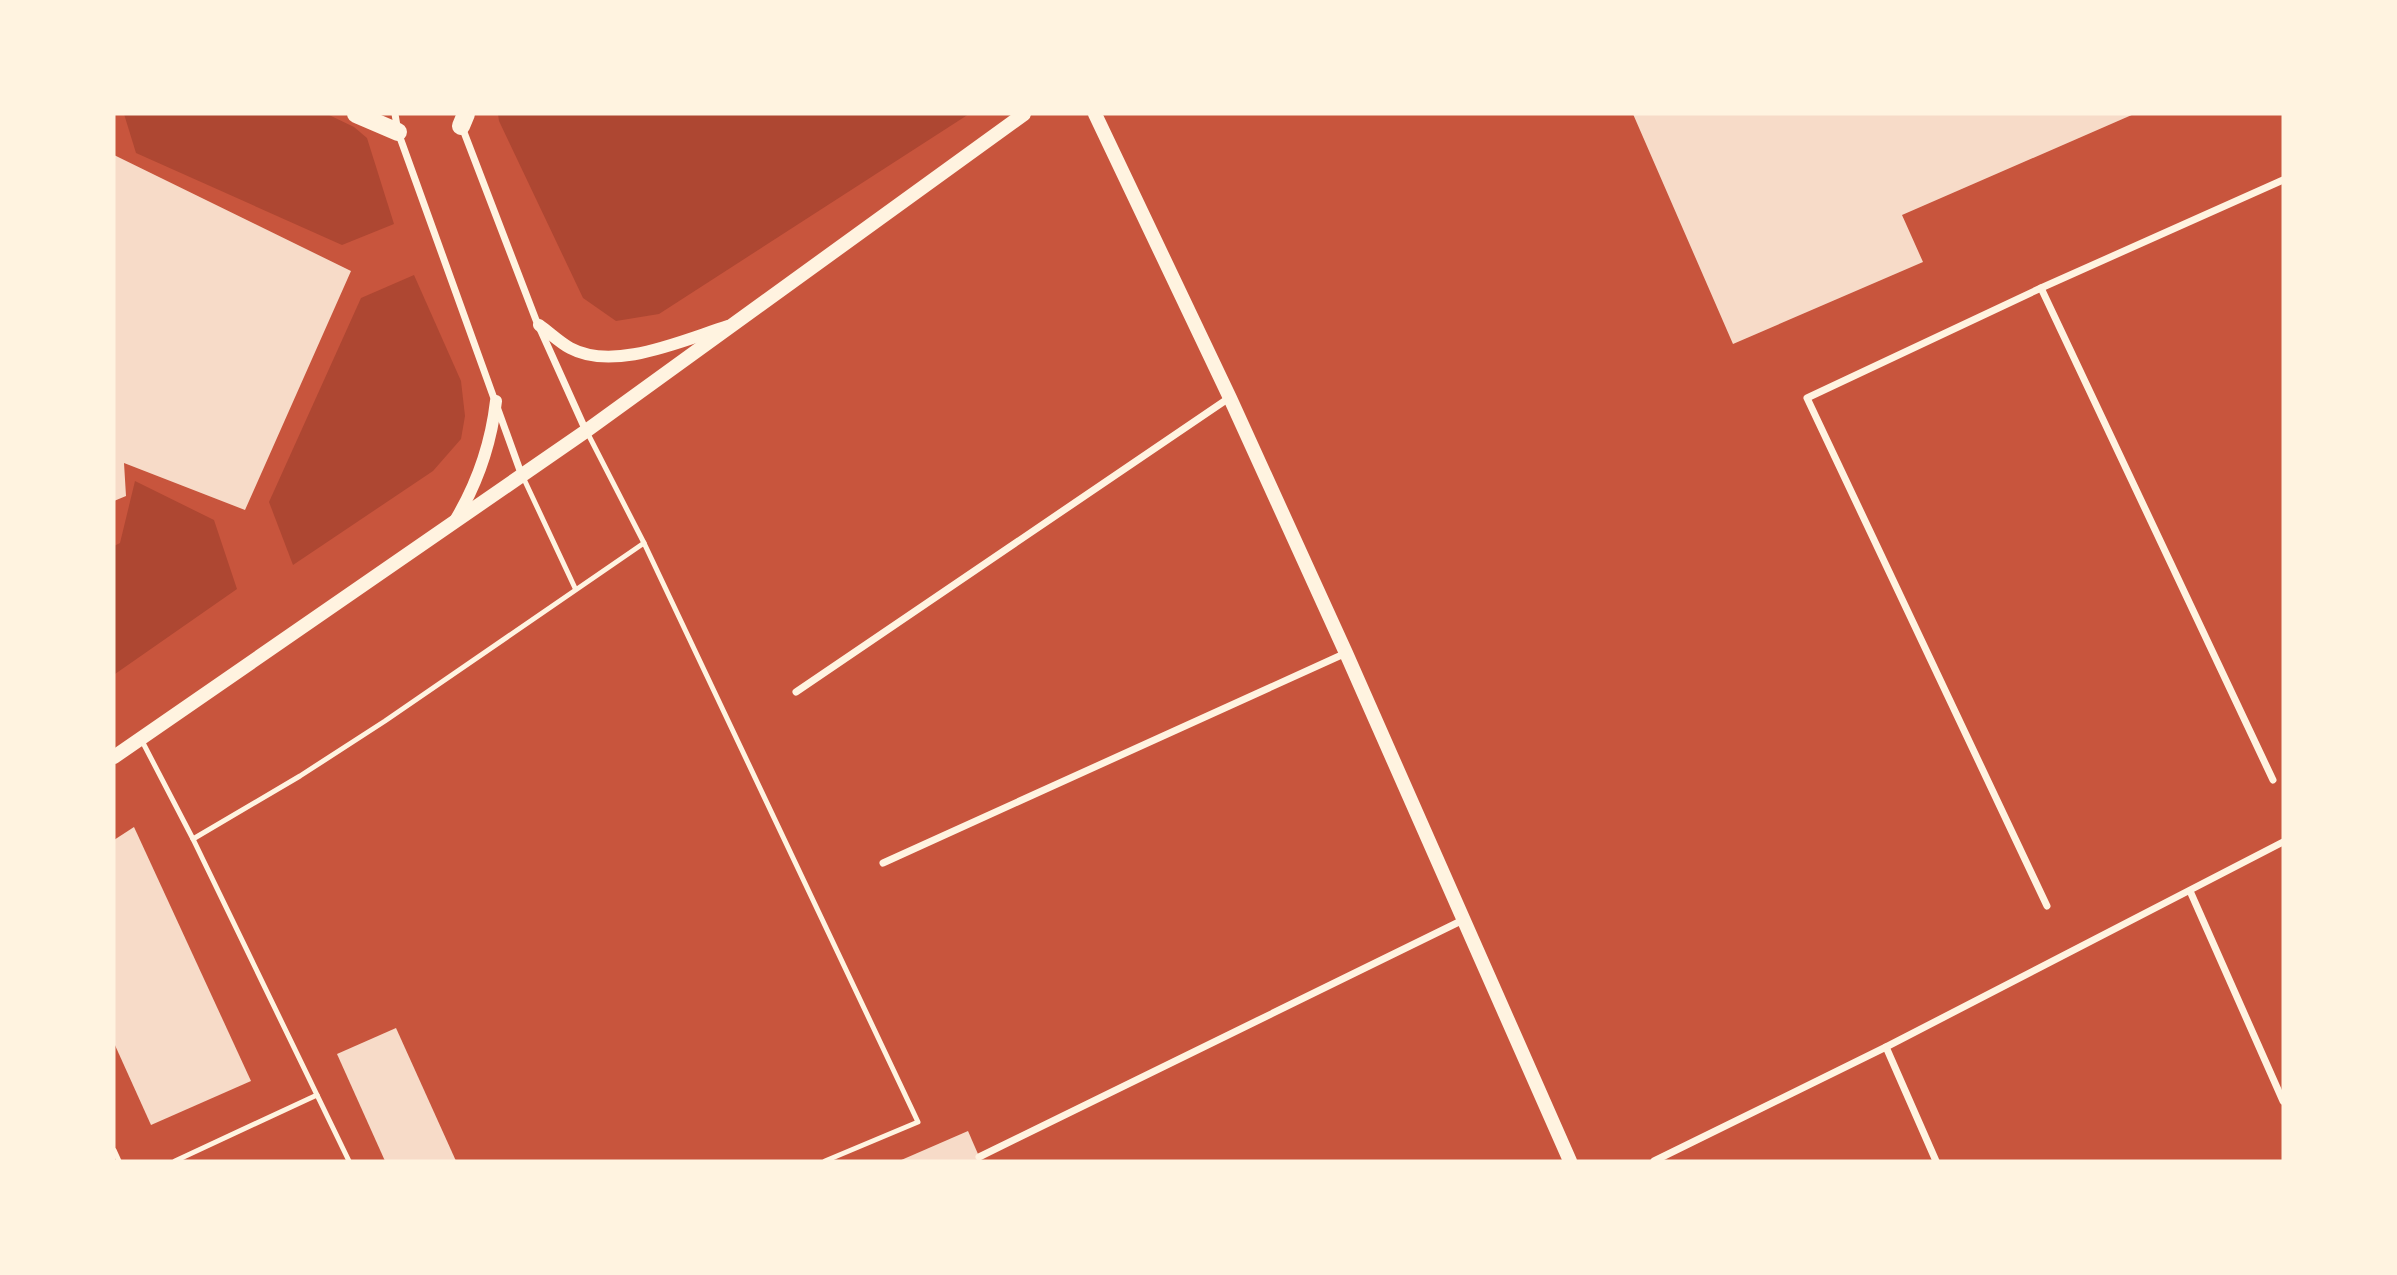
<svg xmlns="http://www.w3.org/2000/svg" width="2397" height="1275" viewBox="0 0 2397 1275" font-family="'PT Sans',sans-serif">
	<style>
		.green { fill: #ae4732 }
		.building { fill: #f7dbc8 }
		.lines { fill: none; stroke-linecap: round; stroke-linejoin: round }
		.service { stroke: #fff3e0; stroke-width: 5 }
		.minor { stroke: #fff3e0; stroke-width: 7 }
		.tertiary { stroke: #fff3e0; stroke-width: 12 }
		.secondary { stroke: #fff3e0; stroke-width: 14 }
		.primary { stroke: #fff3e0; stroke-width: 18 }
	</style>
	<rect width="100%" height="100%" fill="#c8553d"/>
	<!-- green -->
	<g class="green">
		<path d="M124,114H327L354,127L367,138L394,224L342,245L136,153Z"/>
		<path d="M498,114H969L659,314L616,321L583,298L499,121Z"/>
		<path d="M414,275L461,381L465,416L461,439L433,471L293,565L269,502L361,298Z"/>
		<path d="M135,481L214,520L237,589L115,674L114,546L120,543Z"/>
	</g>
	<!-- building -->
	<g class="building">
		<path d="M1633,114H2134L1902,215L1923,262L1733,344Z"/>
		<path d="M114,155L351,271L245,510L124,463L126,496L114,501Z"/>
		<path d="M134,827L251,1081L151,1125L114,1043V840Z"/>
		<path d="M396,1028L456,1161H385L337,1054Z"/>
		<path d="M968,1131L981,1161H899Z"/>
	</g>
	<g class="lines">
		<!-- service -->
		<g class="service">
			<path d="M587,432L644,543L918,1122L825,1161"/>
			<path d="M523,477L575,588"/>
			<path d="M141,739L193,839L349,1161"/>
			<path d="M193,839L300,776L385,721L644,543"/>
			<path d="M114,1150L119,1161"/>
			<path d="M175,1161L317,1095"/>
		</g>
		<!-- minor -->
		<g class="minor">
			<path d="M395,114L398,132L522,476"/>
			<path d="M462,127L536,320L586,431"/>
			<path d="M2041,288L2273,780"/>
			<path d="M796,692L1229,398"/>
			<path d="M883,863L1346,653"/>
			<path d="M2190,891L2283,1101"/>
			<path d="M2047,906L1807,398L2041,288L2283,180"/>
			<path d="M1886,1047L1936,1161"/>
			<path d="M979,1157L1463,920"/>
			<path d="M1654,1161L1886,1047L2283,842"/>
		</g>
		<!-- tertiary -->
		<g class="tertiary">
			<path d="M539,325C549,332 559,342 570,348C614,372 683,340 728,326"/>
			<path d="M456,519C478,482 491,444 496,401"/>
		</g>
		<!-- secondary -->
		<g class="secondary">
			<path d="M1095,114L1230,398L1346,653L1570,1161"/>
			<path d="M114,757L586,431L1024,114"/>
		</g>
		<!-- primary -->
		<g class="primary">
			<path d="M356,114L398,132"/>
			<path d="M461,126L466,114"/>
		</g>
	</g>
	<!-- border -->
	<rect width="2397" height="1275" fill="none" stroke="#fff3e0" stroke-width="231"/>
</svg>
